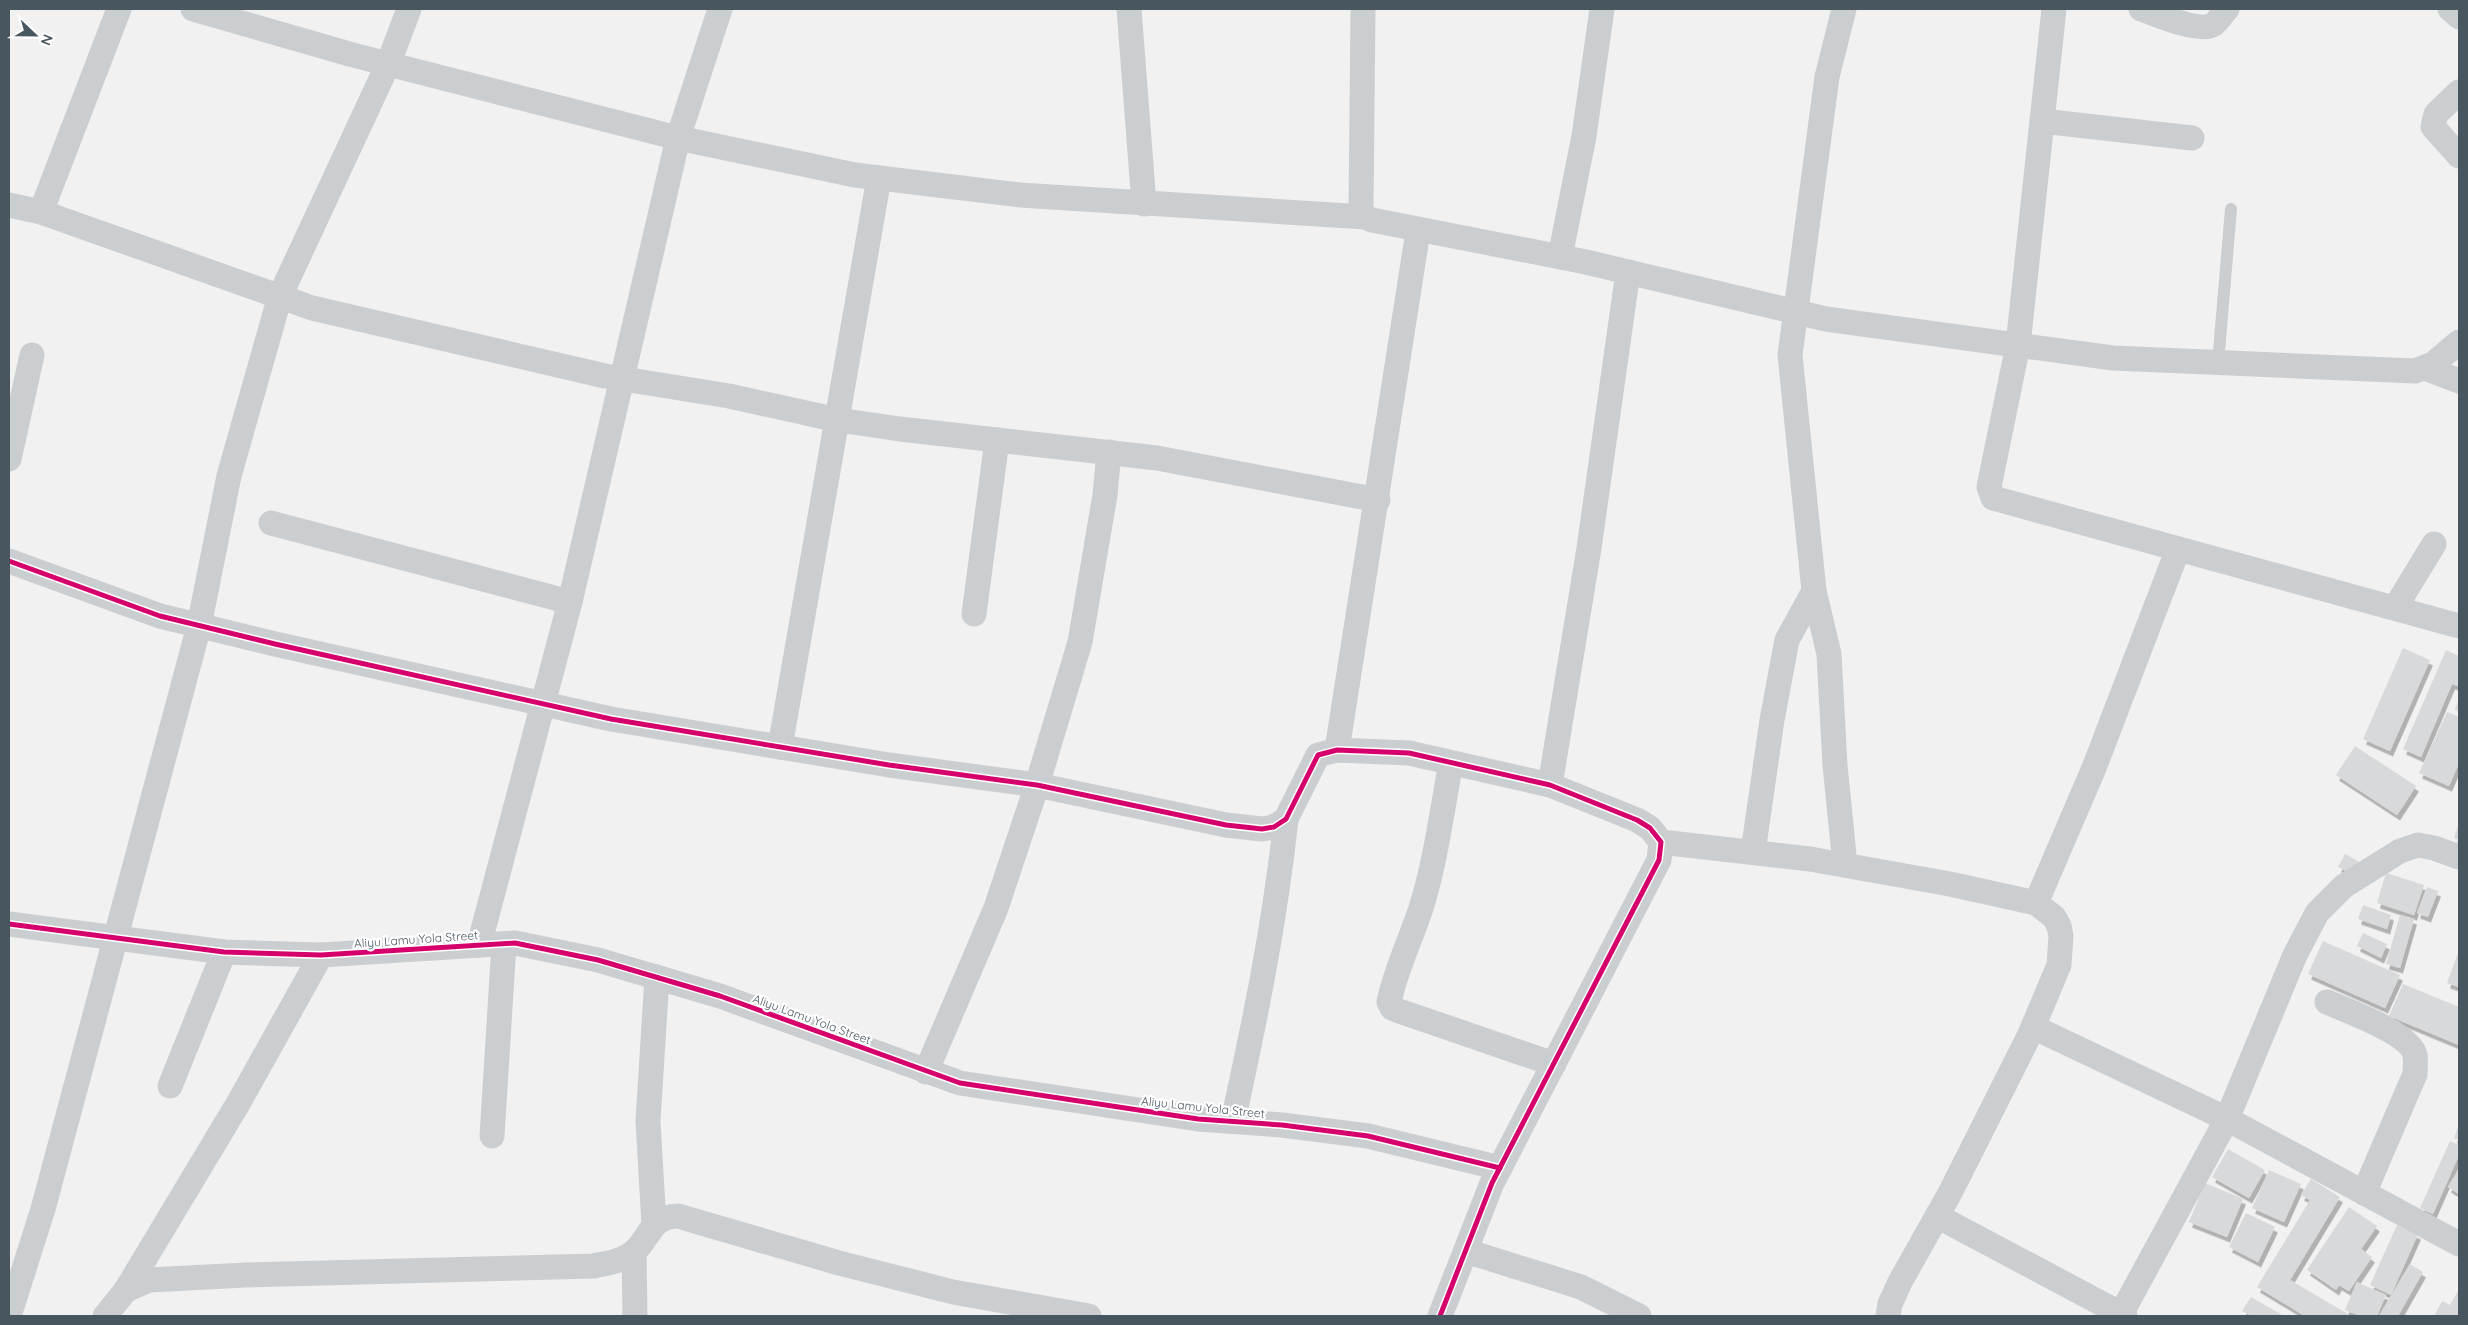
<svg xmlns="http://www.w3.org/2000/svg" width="2468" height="1325" viewBox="0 0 2468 1325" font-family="Quicksand,sans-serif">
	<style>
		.building { fill: #d8d9da; filter: url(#shadow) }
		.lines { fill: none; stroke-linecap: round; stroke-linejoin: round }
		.lane { stroke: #cbced0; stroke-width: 12 }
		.street { stroke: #cbced0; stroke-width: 25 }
		.cycleway-casing { stroke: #fff; stroke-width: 8 }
		.cycleway { stroke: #d6006c; stroke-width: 5 }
		.labels { text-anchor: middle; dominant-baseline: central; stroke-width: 4.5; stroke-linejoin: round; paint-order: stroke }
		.street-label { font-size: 12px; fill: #47565f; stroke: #fff }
	</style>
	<defs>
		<filter id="shadow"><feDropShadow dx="3" dy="5.5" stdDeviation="0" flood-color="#0004"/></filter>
	</defs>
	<rect width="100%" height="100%" fill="#f2f1f1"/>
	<!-- building -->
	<g class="building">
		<path d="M2403,648L2430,660L2390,751L2363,739Z"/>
		<path d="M2446,650L2459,656V682L2458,686L2452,684L2421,757L2403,749Z"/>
		<path d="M2459,698V711L2455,710Z"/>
		<path d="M2447,712L2459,717V763L2449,786L2419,773Z"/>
		<path d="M2355,746L2416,786L2397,815L2336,775Z"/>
		<path d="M2459,823V840L2454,838Z"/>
		<path d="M2345,854L2361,863L2354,875L2338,867Z"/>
		<path d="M2386,873L2424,885L2414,915L2377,903Z"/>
		<path d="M2427,887L2438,891L2428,917L2417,913Z"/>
		<path d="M2363,905L2391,915L2387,929L2358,919Z"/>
		<path d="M2400,915L2414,919L2400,968L2386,964Z"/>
		<path d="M2363,933L2387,944L2381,958L2357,946Z"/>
		<path d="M2323,941L2400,975L2385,1008L2308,974Z"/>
		<path d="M2459,950V987L2447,983Z"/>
		<path d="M2403,984L2459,1007V1045L2389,1016Z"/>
		<path d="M2459,1124V1140L2454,1138Z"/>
		<path d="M2450,1141L2459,1145V1155L2433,1214L2420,1208Z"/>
		<path d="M2228,1149L2265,1170L2249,1198L2212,1177Z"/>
		<path d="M2459,1169V1194L2448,1187Z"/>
		<path d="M2269,1170L2301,1184L2284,1222L2252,1208Z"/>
		<path d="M2311,1179L2340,1197L2290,1280L2348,1314L2346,1316H2305L2257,1287L2310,1200L2301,1195Z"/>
		<path d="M2205,1183L2243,1199L2227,1237L2189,1222Z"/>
		<path d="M2349,1207L2377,1226L2361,1249L2372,1257L2349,1291L2339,1285L2336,1290L2307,1270Z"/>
		<path d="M2246,1213L2275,1227L2258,1262L2229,1247Z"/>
		<path d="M2397,1225L2418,1234L2391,1295L2370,1285Z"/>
		<path d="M2410,1264L2423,1272L2398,1316H2379Z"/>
		<path d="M2357,1282L2386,1295L2377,1316H2360L2345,1310Z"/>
		<path d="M2459,1289V1316H2434L2442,1301L2450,1305Z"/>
		<path d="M2251,1297L2284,1316H2252L2242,1311Z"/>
	</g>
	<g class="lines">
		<!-- lane -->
		<path class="lane" d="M2218,363L2231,209"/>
		<!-- street -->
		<g class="street">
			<path d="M193,9L353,55L678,138L855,175L1020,195L1365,217"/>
			<path d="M1129,9L1144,204"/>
			<path d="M1363,9L1361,211L1365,217L1372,220L1586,262L1826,319L2113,358L2415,371L2433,364L2459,342"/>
			<path d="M1844,9L1827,77L1790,355L1814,591L1829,654L1835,765L1845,865"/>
			<path d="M2054,9L2018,345L1989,487L1993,498L2459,626"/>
			<path d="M2141,9C2156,14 2200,34 2214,24C2219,20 2223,13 2227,9"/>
			<path d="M2450,9L2459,17"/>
			<path d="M2459,92L2436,114L2433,127L2459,156"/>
			<path d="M2042,121L2192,138"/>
			<path d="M9,205L41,212L312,308L605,376L729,396L838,420L900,429L1157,458L1378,500"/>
			<path d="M41,212L119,9"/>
			<path d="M1560,257L1584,136L1602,9"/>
			<path d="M2425,368L2459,381"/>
			<path d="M9,459L32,355"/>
			<path d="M271,523L570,602"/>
			<path d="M9,561L160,616L275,644L611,719L889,765L1037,785L1226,825L1262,829L1274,827L1286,819L1318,755L1337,750L1409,753L1550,785L1637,820L1650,828L1661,842L1659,860L1492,1183L1440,1316"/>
			<path d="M2395,608L2434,544"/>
			<path d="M974,614L997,440"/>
			<path d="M780,747L879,178"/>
			<path d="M1337,750L1418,231"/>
			<path d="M1451,763C1442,810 1436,859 1422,905C1412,937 1396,968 1389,1002L1392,1008L1399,1011L1554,1064"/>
			<path d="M1550,785L1589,548L1628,272"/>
			<path d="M1661,842L1810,859L1950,884L2036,903L2054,917L2059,926L2061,936L2059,965L2030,1034L1950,1193L1900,1282L1890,1304L1888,1316"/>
			<path d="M1753,852L1772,720L1787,640L1814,591"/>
			<path d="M2036,903L2094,768L2178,549"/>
			<path d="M9,924L224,952L321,955L515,943L598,960L720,996L960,1083L1198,1119L1282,1125L1368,1136L1500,1168"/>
			<path d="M479,945L570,602L678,138L720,9"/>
			<path d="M2327,1002C2347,1011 2410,1033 2415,1055C2416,1061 2415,1069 2415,1074L2364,1193"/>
			<path d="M2033,1027L2227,1119L2459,1244"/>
			<path d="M926,1072L996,908L1037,785L1080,642L1105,495L1109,452"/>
			<path d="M170,1086L224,952"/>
			<path d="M1233,1121C1255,1020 1275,923 1286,819"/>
			<path d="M492,1136L504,944"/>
			<path d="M1937,1216L2125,1316"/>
			<path d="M654,1225L648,1121L657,977"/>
			<path d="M1466,1251L1581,1287L1639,1316"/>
			<path d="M634,1252L635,1316"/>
			<path d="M126,1290L239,1102L321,955"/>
			<path d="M9,1316L43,1209L199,626L229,476L280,296L389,62L409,9"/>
			<path d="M105,1316L126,1290L149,1280L246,1275L594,1266C607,1263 624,1261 635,1251C651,1236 650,1217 678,1216L839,1263L953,1292L1089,1316"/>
			<path d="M2120,1316L2227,1119L2295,955L2317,913L2344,886L2400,851L2418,845L2434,848L2459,857"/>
		</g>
		<defs>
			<g id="cycleway">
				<path d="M9,561L160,616L275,644L611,719L889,765L1037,785L1226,825L1262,829L1274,827L1286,819L1318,755L1337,750L1409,753L1550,785L1637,820L1650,828L1661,842L1659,860L1492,1183L1440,1316"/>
				<path d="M9,924L224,952L321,955L515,943L598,960L720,996L960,1083L1198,1119L1282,1125L1368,1136L1500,1168"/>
			</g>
		</defs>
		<!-- cycleway casing -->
		<use href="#cycleway" class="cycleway-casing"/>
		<!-- cycleway -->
		<use href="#cycleway" class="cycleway"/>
	</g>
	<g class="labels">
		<!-- street labels -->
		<g class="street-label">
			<text transform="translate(416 939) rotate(-4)">Aliyu Lamu Yola Street</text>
			<text transform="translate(812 1019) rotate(20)">Aliyu Lamu Yola Street</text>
			<text transform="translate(1203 1107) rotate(6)">Aliyu Lamu Yola Street</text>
		</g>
	</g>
	<!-- border -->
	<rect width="2468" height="1325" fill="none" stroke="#47565f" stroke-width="20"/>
	<!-- north arrow -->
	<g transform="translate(35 35) rotate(112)" stroke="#ffffff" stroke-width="4" paint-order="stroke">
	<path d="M0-4L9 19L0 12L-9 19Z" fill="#47565f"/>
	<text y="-8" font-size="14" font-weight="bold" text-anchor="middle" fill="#47565f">N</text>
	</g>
</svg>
